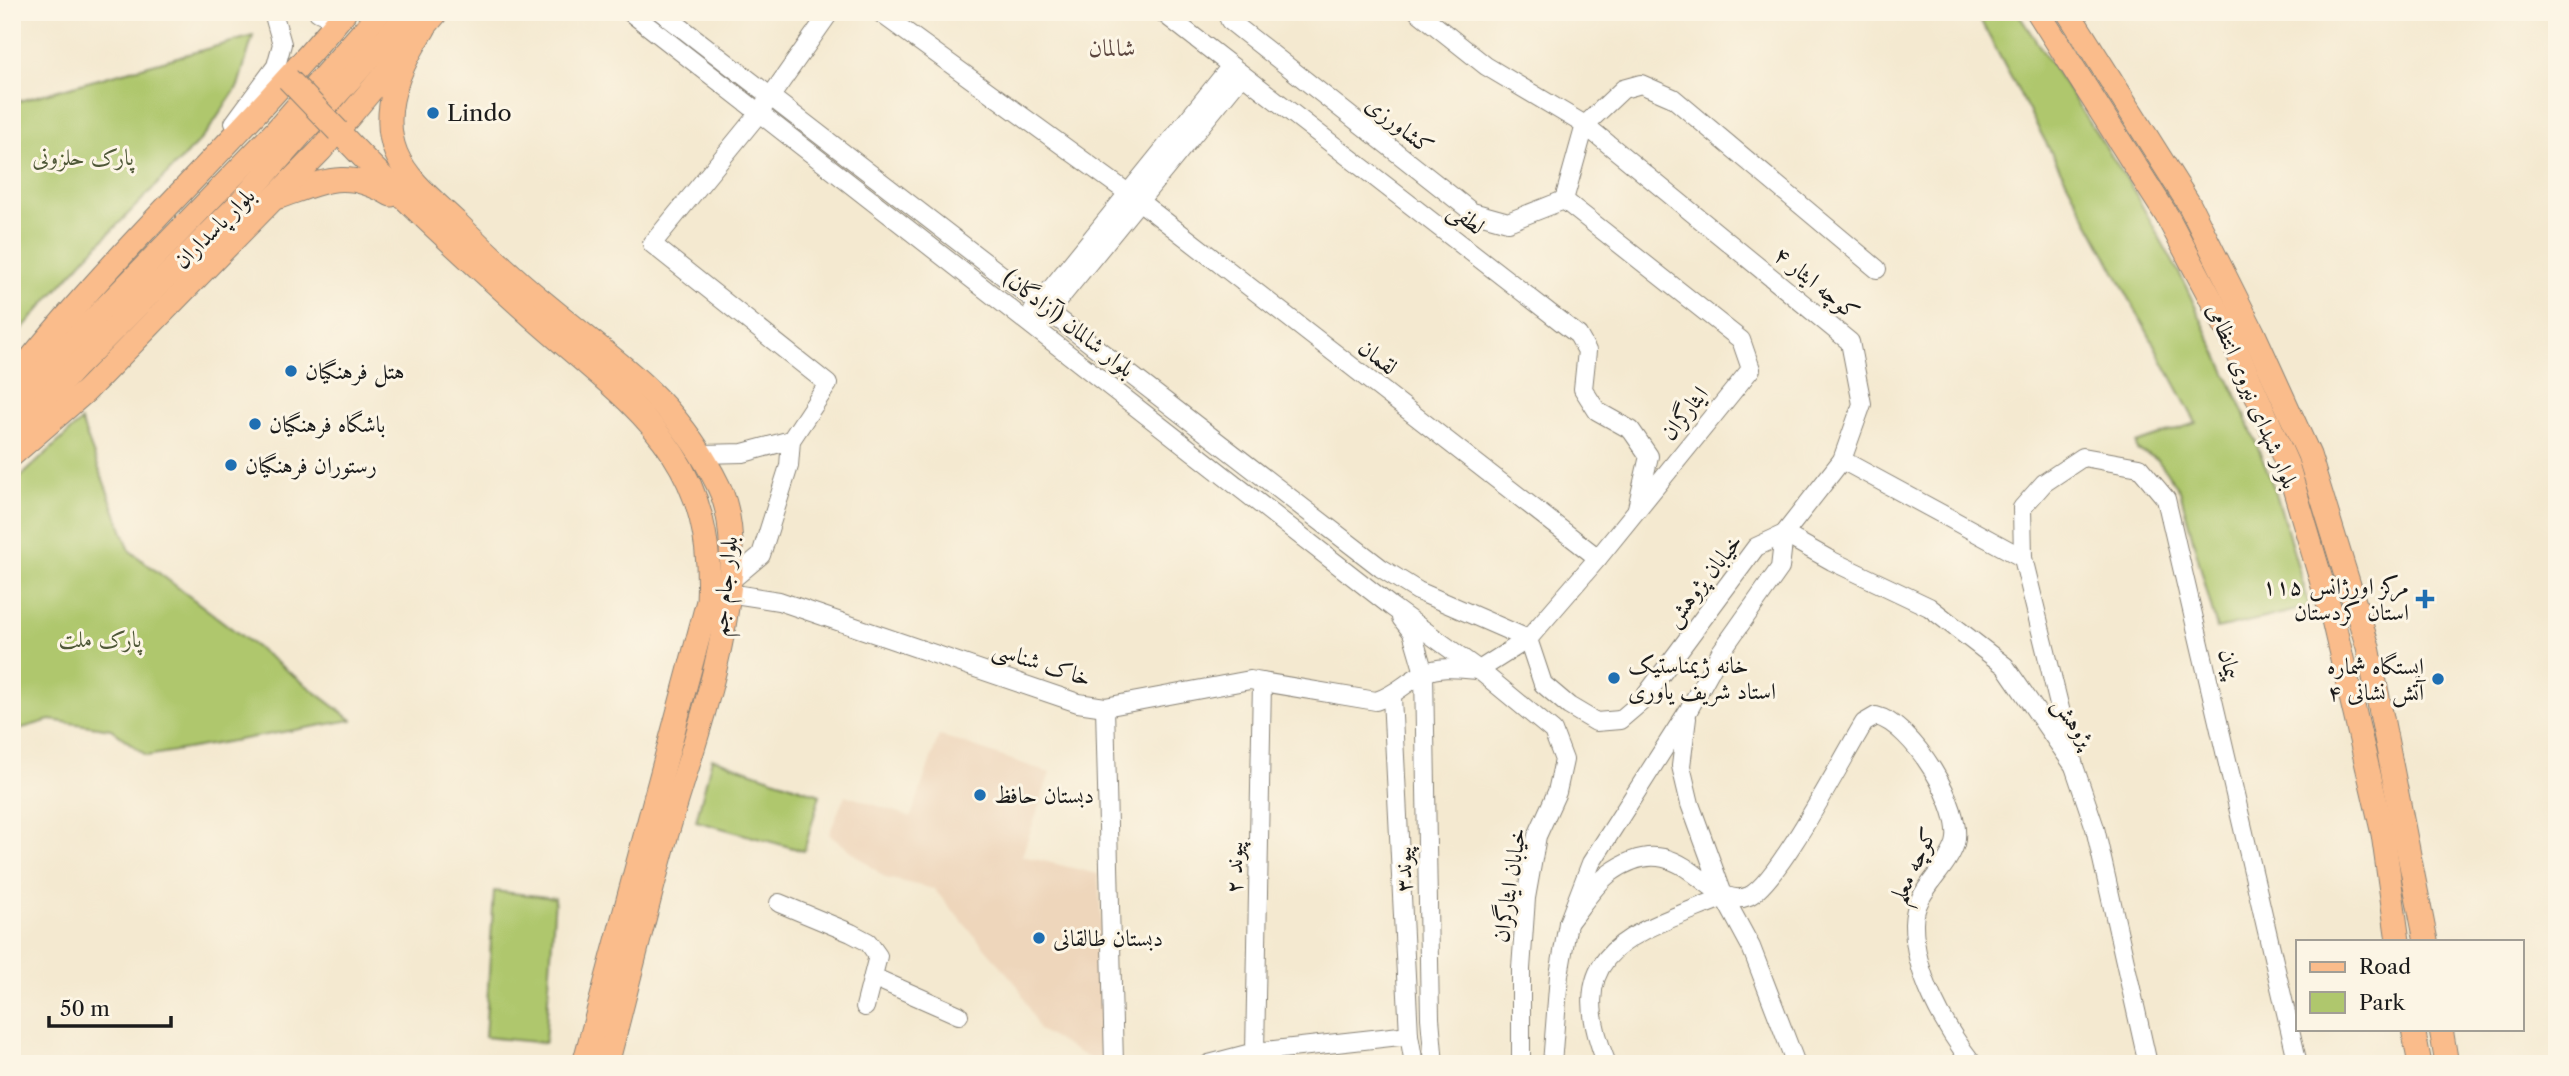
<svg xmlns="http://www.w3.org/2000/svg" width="2569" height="1076" viewBox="0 0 2569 1076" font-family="'Libre Caslon Text',Amiri,serif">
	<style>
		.built { fill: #eed6bb }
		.green { fill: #afc76d; stroke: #667244; stroke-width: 2 }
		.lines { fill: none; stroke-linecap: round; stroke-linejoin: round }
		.minor-casing { stroke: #888276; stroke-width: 20 }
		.major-casing { stroke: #888276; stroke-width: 25 }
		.minor { stroke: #fff; stroke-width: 18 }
		.major { stroke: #fabc8b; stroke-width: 23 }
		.major-bridge-casing { stroke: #888276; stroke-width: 25; stroke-linecap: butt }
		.major-bridge { stroke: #fabc8b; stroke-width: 23 }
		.poi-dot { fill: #1f6fb2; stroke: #fcf5e5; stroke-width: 2.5 }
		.labels { text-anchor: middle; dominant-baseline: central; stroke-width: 6; stroke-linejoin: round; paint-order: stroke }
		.poi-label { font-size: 23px; fill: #1c1c1c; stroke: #fcf5e5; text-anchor: start }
		.street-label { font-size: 23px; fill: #1c1c1c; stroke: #fcf5e5 }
		.park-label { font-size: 23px; fill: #4f5838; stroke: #fcf5e5 }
		.neighbourhood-label { font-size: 24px; fill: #5c4740; stroke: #fcf5e5 }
	</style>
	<rect width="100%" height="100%" fill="#fcf5e5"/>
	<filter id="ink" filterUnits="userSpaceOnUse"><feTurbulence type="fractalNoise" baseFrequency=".0143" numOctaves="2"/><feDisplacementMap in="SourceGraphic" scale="14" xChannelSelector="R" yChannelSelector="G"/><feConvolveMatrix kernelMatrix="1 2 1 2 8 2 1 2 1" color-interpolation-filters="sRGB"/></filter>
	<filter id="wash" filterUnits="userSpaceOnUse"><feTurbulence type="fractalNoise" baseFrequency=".00686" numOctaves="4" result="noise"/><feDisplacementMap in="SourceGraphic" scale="28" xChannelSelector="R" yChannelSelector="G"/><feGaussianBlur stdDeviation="1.57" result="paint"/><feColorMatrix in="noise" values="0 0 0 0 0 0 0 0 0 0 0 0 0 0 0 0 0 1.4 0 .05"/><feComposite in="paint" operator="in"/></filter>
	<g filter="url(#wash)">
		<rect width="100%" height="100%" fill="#f4e9d0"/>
		<!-- built -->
		<path class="built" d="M939,735L1050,773L1022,856L1098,874L1109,1026L1106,1064H1099L1039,1030L1018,986L934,889L886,878L829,834L845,795L911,817Z"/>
		<!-- green -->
		<g class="green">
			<path d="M1976,12H2017L2130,184L2183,280L2243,410L2276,493L2310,607L2217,629L2180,491L2157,459L2137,450L2136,443L2196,423Z"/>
			<path d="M253,36L238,86L206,134L88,255L12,340V103Z"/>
			<path d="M81,421L130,551L352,720L147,756L111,729L50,720L12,731V485Z"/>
			<path d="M712,758L820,795L804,851L696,821Z"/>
			<path d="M494,891L555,898L545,1043L485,1037Z"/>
		</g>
	</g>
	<g filter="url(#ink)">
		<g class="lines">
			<defs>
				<g id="minor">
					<path d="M318,12L338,21"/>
					<path d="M630,12L1392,607L1479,670L1553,731L1564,760L1557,792L1537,836L1526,898L1521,969V1064"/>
					<path d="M661,12L1381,568L1418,591L1528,639L1543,684L1569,706L1596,722L1620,720L1640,703L1756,547L1784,534L1842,460L1862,404L1850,342L1585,125L1486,66L1418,12"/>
					<path d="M879,12L1139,201L1598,558"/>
					<path d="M1162,12L1578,335L1587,351L1583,389L1597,411L1631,430L1649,456L1637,508"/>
					<path d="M1226,12L1230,21L1472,212L1508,222L1564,200"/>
					<path d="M234,123L276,66L282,44L273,12"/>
					<path d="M1564,200L1585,125L1623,89L1641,84L1673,98L1877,269"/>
					<path d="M1033,311L1231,66"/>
					<path d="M1042,320L1242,75"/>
					<path d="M702,454L743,453L791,440"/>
					<path d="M1842,460L2023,558"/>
					<path d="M1784,534L1832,561L1929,607L2005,666L2074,766L2095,828L2148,1064"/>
					<path d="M729,582L761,555L789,466L791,440L828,384L652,244L759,113L830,12"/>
					<path d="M728,593L779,601L1078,703L1105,707L1250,680L1376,701C1396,695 1406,682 1424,673C1441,665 1461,669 1479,670"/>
					<path d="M1401,618L1412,632L1424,673L1430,1018L1434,1064"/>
					<path d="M1479,670L1528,639L1598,558L1751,369L1741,340L1564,200"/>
					<path d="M1392,697L1409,1035L1414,1064"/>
					<path d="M1105,707L1114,1064"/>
					<path d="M1687,718L1681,766L1690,804L1724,897L1751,947L1796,1064"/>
					<path d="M2074,766L2023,558L2022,508L2044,483L2083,457L2139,467L2166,499L2298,1064"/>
					<path d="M779,903L851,933L868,942L878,956L865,1007"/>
					<path d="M1568,923C1581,907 1594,885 1610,873C1683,820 1707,914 1749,896C1778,883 1843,757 1864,723L1876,716C1912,724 1965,809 1955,844C1946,872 1914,891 1914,924C1914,973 1943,1025 1973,1064"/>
					<path d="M873,977L959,1015"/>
					<path d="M1255,1052L1262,682"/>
					<path d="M1209,1064L1255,1052L1409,1035"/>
					<path d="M1552,1064L1559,975L1568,923L1591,863L1688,711L1720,653L1780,568L1784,534"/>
					<path d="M1607,1064C1559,947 1635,934 1724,897"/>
				</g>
				<g id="major">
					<path d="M2038,12L2167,216L2229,333L2287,464L2333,620L2383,834L2398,941"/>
					<path d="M2068,12L2189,204L2253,332L2309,455L2368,647L2426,941"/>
					<path d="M424,29C400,65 379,110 396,153C407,180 434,201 455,221C484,250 515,279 548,306C619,365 677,400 719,487C759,572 691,749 666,837C645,912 627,988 607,1064"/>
					<path d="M338,131C397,194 461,252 526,311C626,402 716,448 708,601L584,1064"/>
					<path d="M279,197C325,181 346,168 391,195"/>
					<path d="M12,382C115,251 239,140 345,12"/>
					<path d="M12,404L274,133L380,12"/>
					<path d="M12,437L77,366L236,207L410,12"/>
					<path d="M12,455L86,391L321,150L437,12"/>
					<path d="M2413,1029L2420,1064"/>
					<path d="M2441,1029L2447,1064"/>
				</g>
			</defs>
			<!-- minor casing -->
			<use href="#minor" class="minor-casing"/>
			<!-- major casing -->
			<use href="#major" class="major-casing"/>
			<!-- minor -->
			<use href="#minor" class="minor"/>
			<!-- major -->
			<use href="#major" class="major"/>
			<defs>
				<path id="major-bridge" d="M288,79L338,131"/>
			</defs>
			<!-- major-bridge casing -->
			<use href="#major-bridge" class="major-bridge-casing"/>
			<!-- major-bridge -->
			<use href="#major-bridge" class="major-bridge"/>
		</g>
	</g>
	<!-- markers -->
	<g class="poi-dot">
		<circle cx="433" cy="113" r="7"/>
		<circle cx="291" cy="371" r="7"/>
		<circle cx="255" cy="424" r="7"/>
		<circle cx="231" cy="465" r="7"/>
		<path d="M2421.5 588.5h7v7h7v7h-7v7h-7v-7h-7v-7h7z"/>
		<circle cx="1614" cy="678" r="7"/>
		<circle cx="2438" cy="679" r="7"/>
		<circle cx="980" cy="795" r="7"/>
		<circle cx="1039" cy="938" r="7"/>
	</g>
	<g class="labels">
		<!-- poi labels -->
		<g class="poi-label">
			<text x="447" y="113">Lindo</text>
			<text x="305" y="371">هتل فرهنگیان</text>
			<text x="269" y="424">باشگاه فرهنگیان</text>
			<text x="245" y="465">رستوران فرهنگیان</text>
			<text x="2409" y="586" text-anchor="end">مرکز اورژانس ۱۱۵<tspan x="2409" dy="26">استان کردستان</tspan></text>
			<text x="1628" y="665">خانه ژیمناستیک<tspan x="1628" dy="26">استاد شریف یاوری</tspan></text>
			<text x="2424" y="666" text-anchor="end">ایستگاه شماره<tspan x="2424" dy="26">۴ آتش نشانی</tspan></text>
			<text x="994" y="795">دبستان حافظ</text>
			<text x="1053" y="938">دبستان طالقانی</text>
		</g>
		<!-- street labels -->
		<g class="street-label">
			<text transform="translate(1400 125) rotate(38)">کشاورزی</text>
			<text transform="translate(1467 218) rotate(38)">لطفی</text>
			<text transform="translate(214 228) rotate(-45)">بلوار پاسداران</text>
			<text transform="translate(1817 283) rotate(39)">کوچه ایثار ۴</text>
			<text transform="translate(1069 323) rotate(38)">بلوار شالمان (آزادگان)</text>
			<text transform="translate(1378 357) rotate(38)">لقمان</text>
			<text transform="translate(2253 396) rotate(67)">بلوار شهدای نیروی انتظامی</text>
			<text transform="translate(1684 413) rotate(-52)">ایثارگران</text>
			<text transform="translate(1703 580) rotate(-52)">خیابان پژوهش</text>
			<text transform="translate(724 586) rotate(-84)">بلوار جام جم</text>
			<text transform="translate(1042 663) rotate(18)">خاک شناسی</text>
			<text transform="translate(2230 664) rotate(77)">پیمان</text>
			<text transform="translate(2074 722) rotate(56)">پژوهش</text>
			<text transform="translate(1913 865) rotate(-65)">کوچه معلم</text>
			<text transform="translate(1234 867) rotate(-89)">پیوند ۲</text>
			<text transform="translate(1403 869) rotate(-91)">پیوند۳</text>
			<text transform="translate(1509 885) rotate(-81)">خیابان ایثارگران</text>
		</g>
		<!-- park labels -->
		<g class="park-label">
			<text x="83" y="157">پارک حلزونی</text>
			<text x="100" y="639">پارک ملت</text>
		</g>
		<!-- neighbourhood labels -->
		<g class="neighbourhood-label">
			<text x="1112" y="47">شالمان</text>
		</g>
	</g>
	<!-- margin -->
	<rect width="2569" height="1076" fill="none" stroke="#fcf5e5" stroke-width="42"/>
	<!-- legend -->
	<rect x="2296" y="940" width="228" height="91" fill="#fcf5e5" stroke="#a29e95" stroke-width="2"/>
	<rect x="2310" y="962" width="35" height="10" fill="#fabc8b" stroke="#a29e95" stroke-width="2"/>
	<text x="2359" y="974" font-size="21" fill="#1c1c1c">Road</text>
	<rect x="2310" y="992" width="35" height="21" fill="#afc76d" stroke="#a29e95" stroke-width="2"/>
	<text x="2359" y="1010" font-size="21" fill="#1c1c1c">Park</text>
	<!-- scale -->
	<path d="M49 1016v10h122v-10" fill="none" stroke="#1c1c1c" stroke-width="3.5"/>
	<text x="60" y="1016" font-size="21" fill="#1c1c1c" stroke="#fcf5e5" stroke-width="5" paint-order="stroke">50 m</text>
</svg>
